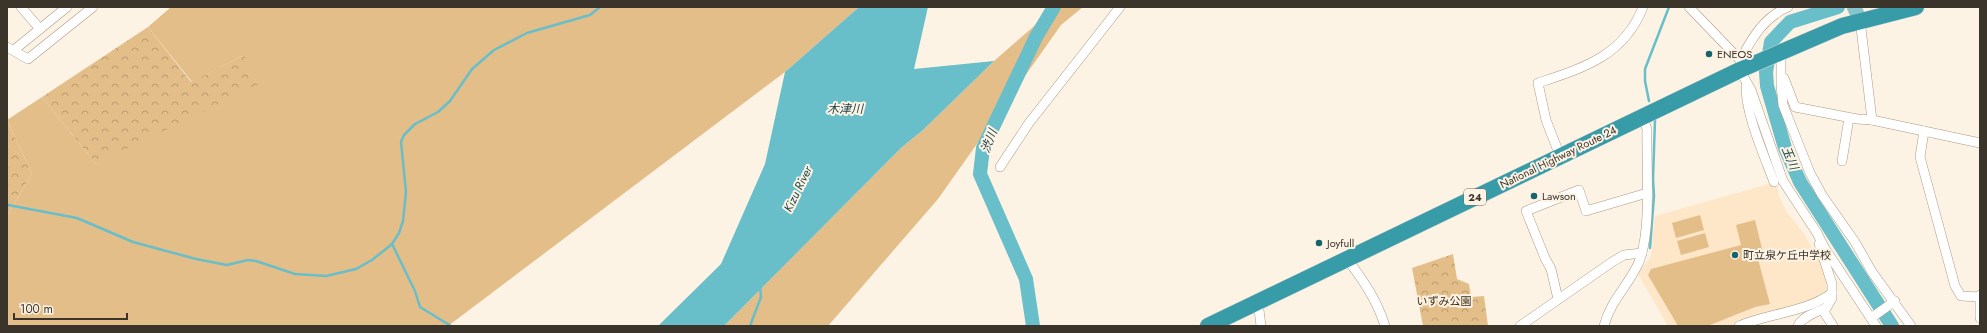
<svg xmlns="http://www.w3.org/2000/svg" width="1987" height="333" viewBox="0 0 1987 333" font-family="Jost,'Noto Sans JP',sans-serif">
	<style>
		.built { fill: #fde7c8 }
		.green { fill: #e4be89 }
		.forest { fill: url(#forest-crowns) }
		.water { fill: #68bec9 }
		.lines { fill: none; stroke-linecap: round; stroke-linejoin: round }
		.stream { stroke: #68bec9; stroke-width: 2.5 }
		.river { stroke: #68bec9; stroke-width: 14 }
		.street-casing { stroke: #aa9a84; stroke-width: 10 }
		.primary-casing { stroke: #d8d6d5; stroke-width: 15 }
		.highway-casing { stroke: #d8d6d5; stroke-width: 17 }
		.street { stroke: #fff; stroke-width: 9 }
		.primary { stroke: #87c4cb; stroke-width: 14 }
		.highway { stroke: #379ca8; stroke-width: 16 }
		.poi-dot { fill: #15636c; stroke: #fdf3e5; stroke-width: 1.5 }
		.labels { text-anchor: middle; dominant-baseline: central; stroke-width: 4; stroke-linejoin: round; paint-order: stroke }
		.shield { fill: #fdf3e5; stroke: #756d63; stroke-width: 1 }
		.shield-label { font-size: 10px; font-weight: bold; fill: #3b342b }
		.poi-label { font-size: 11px; fill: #3b342b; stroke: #fdf3e5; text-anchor: start }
		.street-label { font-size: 11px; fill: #3b342b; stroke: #fdf3e5 }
		.park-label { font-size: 11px; fill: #3b2b12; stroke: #fdf3e5 }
		.water-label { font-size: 12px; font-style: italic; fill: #1b4449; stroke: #fdf3e5 }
	</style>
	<defs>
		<pattern id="forest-crowns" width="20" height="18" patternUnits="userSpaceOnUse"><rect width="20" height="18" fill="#e4be89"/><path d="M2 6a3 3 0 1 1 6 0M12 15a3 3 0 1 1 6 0" fill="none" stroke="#ba9b70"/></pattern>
	</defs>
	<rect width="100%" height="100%" fill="#fdf3e5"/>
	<!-- built -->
	<path class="built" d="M1769,184H1776L1779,196L1786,211L1805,235L1816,255L1820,256L1829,287L1826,294L1817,300L1758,316L1731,326H1668L1638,274L1651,256L1655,216Z"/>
	<!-- green -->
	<g class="green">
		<path d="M171,7H859L785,72L448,326H7V216L32,174L7,120L42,97L96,164L244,55L192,82L148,27Z"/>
		<path d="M1056,7H1083L1061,25L938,199L828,326H724L902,147L923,130L994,61Z"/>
		<path d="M1700,215L1704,230L1676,238L1672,223Z"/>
		<path d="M1755,220L1764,257L1758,259L1770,304L1755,307L1710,325L1678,326L1648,275L1651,269L1741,245L1736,225Z"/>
		<path d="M1705,233L1709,247L1681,255L1677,241Z"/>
	</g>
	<!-- forest -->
	<g class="forest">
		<path d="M148,27L191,82L244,55L259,84L96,164L42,97Z"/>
		<path d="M7,120L32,174L7,216Z"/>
		<path d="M1453,254L1457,279L1469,284L1471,297L1484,296L1488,326H1423L1412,268Z"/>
	</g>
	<!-- water -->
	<path class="water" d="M859,7H928L914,69L994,61L923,130L902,147L724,326H658L721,264L765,164L785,72Z"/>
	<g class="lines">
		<!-- stream -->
		<g class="stream">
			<path d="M1649,101L1645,81V69L1669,7"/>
			<path d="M8,205L77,218L133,242L196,259L227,265L248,260L256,261L295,274L326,276L356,269L372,260L392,244L399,233L403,221L406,192L401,142L404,135L415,124L438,112L450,101L472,69L494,50L527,33L590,15L600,7"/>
			<path d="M392,244L415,291L420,307L451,326"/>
			<path d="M1650,248L1654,196L1653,179L1655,120"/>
			<path d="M750,326L761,297L760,287"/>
		</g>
		<!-- river -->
		<g class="river">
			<path d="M1838,7L1790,22L1771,42L1766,72L1767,86L1785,148L1800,182L1892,326"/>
			<path d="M1033,326L1026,279L980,174L983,148L1036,37L1054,7"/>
		</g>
		<defs>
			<g id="street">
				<path d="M21,7L40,29"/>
				<path d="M1689,7L1740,60L1743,76L1751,90L1783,181L1817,233L1824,247L1876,326"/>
				<path d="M1860,20L1872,120L1980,143"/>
				<path d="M7,47L28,59L93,7"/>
				<path d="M14,50L67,7"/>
				<path d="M1781,53V85L1783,105L1810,173L1822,195L1855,242L1872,272L1911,326"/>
				<path d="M1740,60C1753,37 1763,18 1788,7"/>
				<path d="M1784,78L1795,107L1857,119L1872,120"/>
				<path d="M1746,85C1745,113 1764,155 1774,182"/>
				<path d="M1924,131L1920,157L1955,286L1961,296L1980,297"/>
				<path d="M1560,156L1546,120L1538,83C1583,68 1624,56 1643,7"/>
				<path d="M1842,161L1849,118"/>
				<path d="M1000,167L1029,123L1120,7"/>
				<path d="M1347,259C1363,280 1377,300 1385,326"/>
				<path d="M1832,293V298L1824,312L1833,326"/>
				<path d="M1980,295V318"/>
				<path d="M1558,299L1551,269L1545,258L1526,211L1579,190L1586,211L1647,193"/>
				<path d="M1258,302L1261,326"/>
				<path d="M1871,318L1895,301"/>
				<path d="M1520,326L1612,262L1624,255L1642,253"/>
				<path d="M1604,326C1610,301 1629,285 1639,262C1652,229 1646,166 1647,129L1642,116"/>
				<path d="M1739,326C1769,313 1805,313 1832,293V284L1819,244"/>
				<path d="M1798,326C1801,317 1817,312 1825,308"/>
			</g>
			<path id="primary" d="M1854,7L1860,20"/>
			<path id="highway" d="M1208,326L1742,69L1842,26L1916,7"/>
		</defs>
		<!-- street casing -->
		<use href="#street" class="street-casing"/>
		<!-- primary casing -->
		<use href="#primary" class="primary-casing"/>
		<!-- highway casing -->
		<use href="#highway" class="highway-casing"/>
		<!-- street -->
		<use href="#street" class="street"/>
		<!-- primary -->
		<use href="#primary" class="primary"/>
		<!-- highway -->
		<use href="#highway" class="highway"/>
	</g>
	<!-- markers -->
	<g class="poi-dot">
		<circle cx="1709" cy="54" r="4"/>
		<circle cx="1534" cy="196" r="4"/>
		<circle cx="1319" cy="243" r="4"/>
		<circle cx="1735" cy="255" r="4"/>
	</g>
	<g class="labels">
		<!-- shield labels -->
		<rect class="shield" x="1464" y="189" width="22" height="16" rx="3"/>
		<g class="shield-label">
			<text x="1475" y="197">24</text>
		</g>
		<!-- poi labels -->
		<g class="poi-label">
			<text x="1717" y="54">ENEOS</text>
			<text x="1542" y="196">Lawson</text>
			<text x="1327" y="243">Joyfull</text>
			<text x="1743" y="255">町立泉ケ丘中学校</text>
		</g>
		<!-- street labels -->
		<g class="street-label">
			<text transform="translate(1558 157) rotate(-26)">National Highway Route 24</text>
		</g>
		<!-- park labels -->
		<g class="park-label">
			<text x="1444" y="301">いずみ公園</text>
		</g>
		<!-- water labels -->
		<g class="water-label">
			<text x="845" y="109">木津川</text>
			<text transform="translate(989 141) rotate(-69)">渋川</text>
			<text transform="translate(1790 158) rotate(67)">玉川</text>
			<text transform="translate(798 189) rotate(-64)">Kizu River</text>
		</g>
	</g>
	<!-- border -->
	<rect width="1987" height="333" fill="none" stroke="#3b342b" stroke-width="16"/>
	<!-- scale -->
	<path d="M14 313v6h113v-6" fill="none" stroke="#3b342b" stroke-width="2"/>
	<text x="20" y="313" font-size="12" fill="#3b342b" stroke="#fdf3e5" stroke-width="3" paint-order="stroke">100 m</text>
</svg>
